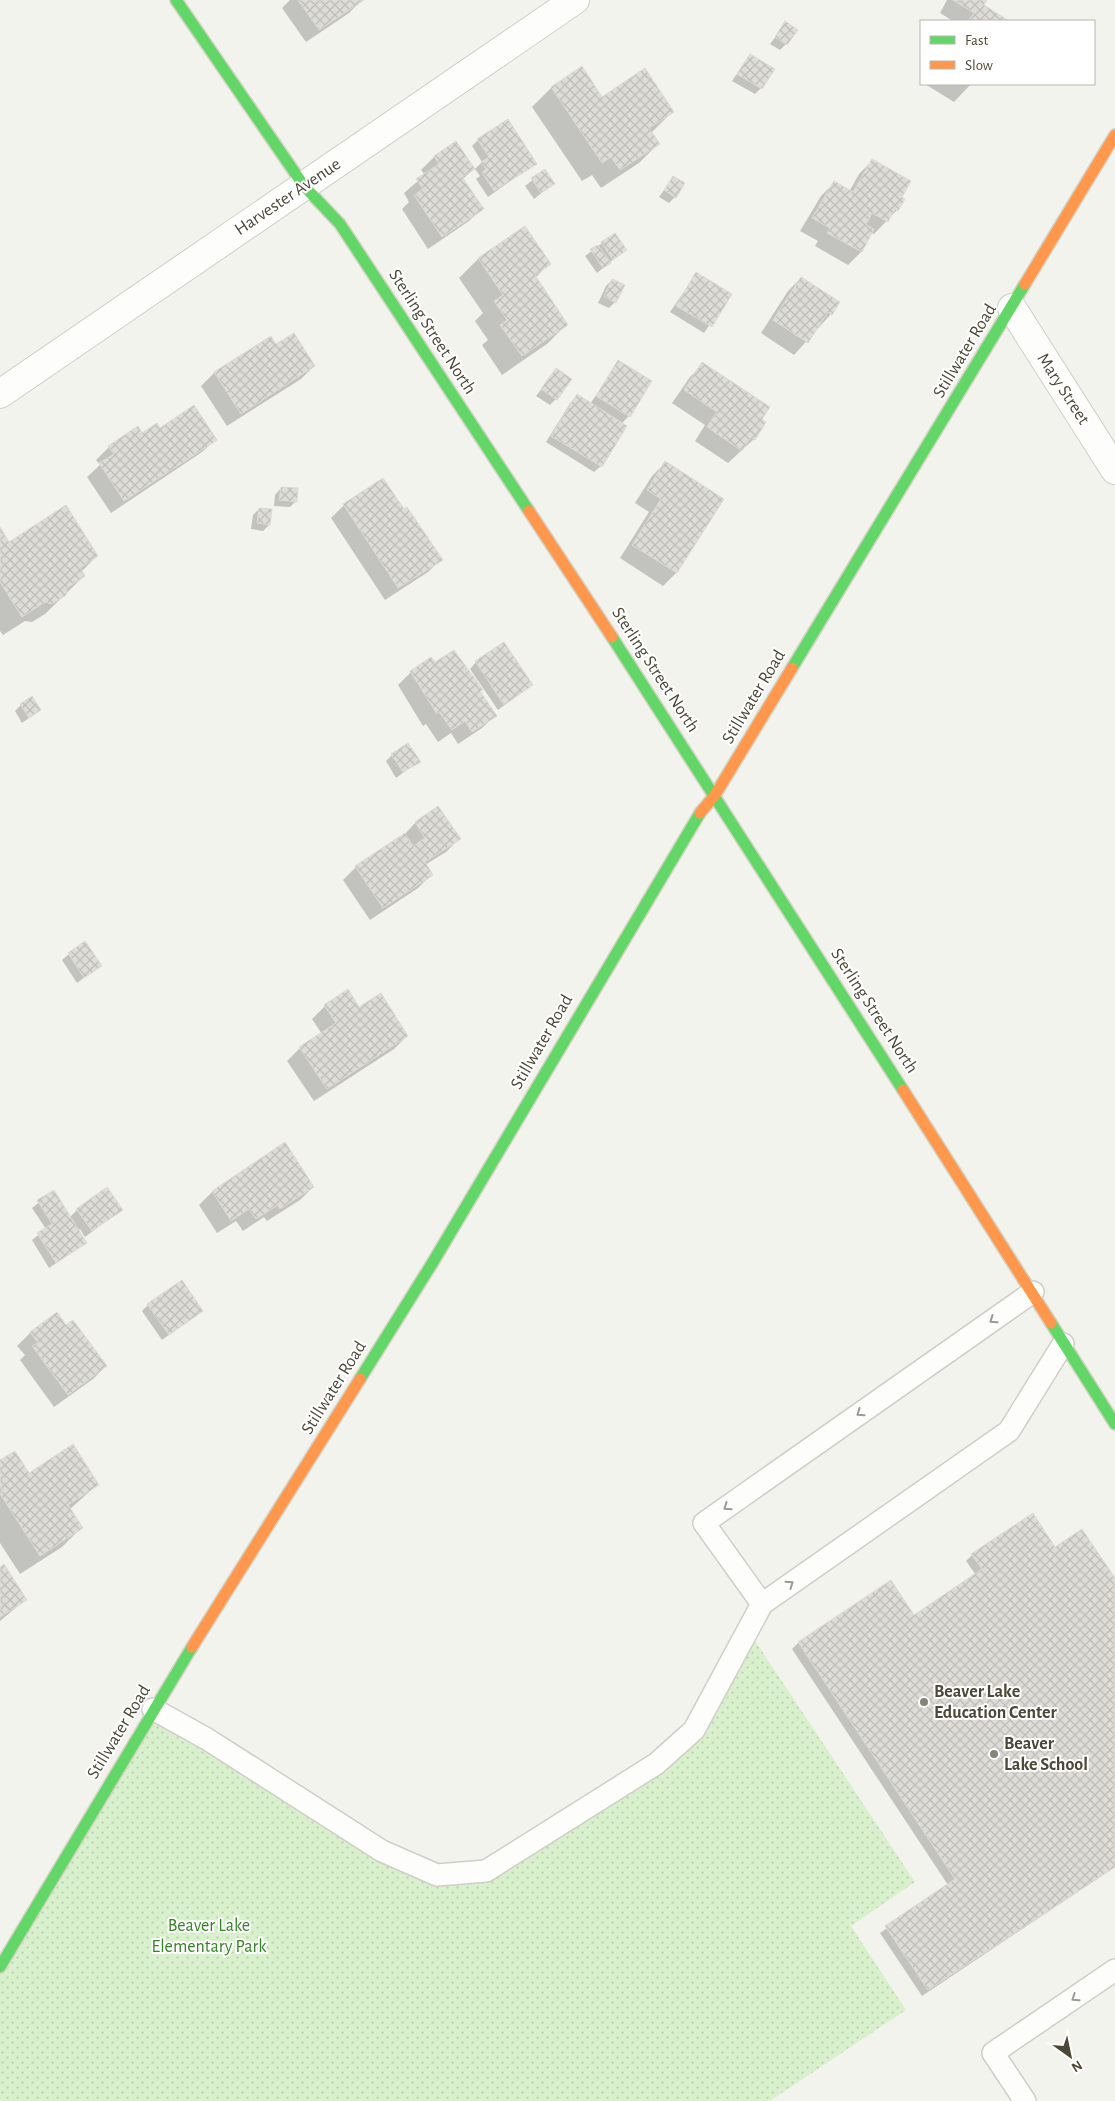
<svg xmlns="http://www.w3.org/2000/svg" width="1115" height="2101" viewBox="0 0 1115 2101" font-family="'Alegreya Sans',sans-serif">
	<style>
		.park { fill: url(#park-dots) }
		.shadow { fill: #0003 }
		.building { fill: url(#building-cross-hatch); stroke: #dcdbd3 }
		.lines { fill: none; stroke-linecap: round; stroke-linejoin: round }
		.lane-casing { stroke: #d0cec8; stroke-width: 24 }
		.street-casing { stroke: #d0cec8; stroke-width: 30 }
		.fast-casing { stroke: #d3d3c4; stroke-width: 14 }
		.slow-casing { stroke: #d3d3c4; stroke-width: 14 }
		.lane { stroke: #fdfdfc; stroke-width: 21 }
		.street { stroke: #fdfdfc; stroke-width: 28 }
		.fast { stroke: #63d668; stroke-width: 11 }
		.slow { stroke: #ff974d; stroke-width: 11 }
		.oneway { stroke: #9c9990 }
		.poi-dot { fill: #868477; stroke: #fff; stroke-width: 2 }
		.labels { text-anchor: middle; dominant-baseline: central; stroke-width: 4; stroke-linejoin: round; paint-order: stroke }
		.street-label { font-size: 18px; fill: #4c4837; stroke: #fff }
		.poi-label { font-size: 18px; font-weight: bold; fill: #4c4837; stroke: #fff; text-anchor: start }
		.park-label { font-size: 18px; fill: #338424; stroke: #fff }
	</style>
	<defs>
		<pattern id="park-dots" width="8" height="8" patternUnits="userSpaceOnUse" patternTransform="scale(1.25)"><rect width="8" height="8" fill="#d9f0cc"/><path d="M2 2h.1M6 6h.1" fill="none" stroke="#bccfb0" stroke-width="1.8" stroke-linecap="round"/></pattern>
		<pattern id="building-cross-hatch" width="8" height="8" patternUnits="userSpaceOnUse" patternTransform="scale(1.25)"><rect width="8" height="8" fill="#dddcd6"/><path d="M0 0l8 8M0 8l8-8" fill="none" stroke="#bfbeb8"/></pattern>
	</defs>
	<rect width="100%" height="100%" fill="#f3f3ee"/>
	<!-- park -->
	<path class="park" d="M742,1621L915,1882L851,1926L906,2010L770,2101H0V1967L153,1709L437,1875L486,1871L694,1730Z"/>
	<!-- shadow -->
	<g class="shadow">
		<path d="M290,0H362L349,13L306,42L282,8Z"/>
		<path d="M947,0H985L982,5L1007,21H953L940,13Z"/>
		<path d="M786,23V44L780,50L770,44Z"/>
		<path d="M750,55L761,88L755,94L732,81Z"/>
		<path d="M581,68L602,98L672,112L651,133L658,144L639,163L601,188L592,175L582,181L532,107L551,88Z"/>
		<path d="M925,84H971L954,102Z"/>
		<path d="M478,140L536,163L488,197L476,179L480,176L475,169L482,162L472,146Z"/>
		<path d="M434,157L473,169L462,180L482,209L469,221L428,249L402,209L409,202L404,193L425,175L421,170Z"/>
		<path d="M872,161L901,197L897,210L874,234L871,233L861,252L848,265L815,246L818,241L800,231L821,196L834,183L849,192L859,174Z"/>
		<path d="M544,171L553,184L534,199L525,186Z"/>
		<path d="M673,178L675,197L669,203L659,197Z"/>
		<path d="M525,227L549,264L535,278L566,325L547,344L502,375L482,345L488,340L475,321L483,313L459,278L478,259Z"/>
		<path d="M602,243L625,250L597,273L585,256Z"/>
		<path d="M696,274L730,294L704,333L670,312Z"/>
		<path d="M801,278L831,314L794,355L761,333L788,291Z"/>
		<path d="M612,280L615,302L609,308L598,303L606,286Z"/>
		<path d="M270,338L276,346L314,366L301,379L227,426L201,386L214,373Z"/>
		<path d="M619,362L629,416L622,423L601,466L594,472L546,442L571,402L577,396L590,404Z"/>
		<path d="M703,364L760,419L754,439L728,463L695,441L705,425L672,403L690,377Z"/>
		<path d="M556,370V399L550,405L536,396Z"/>
		<path d="M160,429L215,440L202,452L111,513L87,477L100,465L96,460L109,447Z"/>
		<path d="M665,463L722,499L676,573L663,586L620,558L649,512L635,503L652,476Z"/>
		<path d="M383,480L441,559L428,572L385,600L331,518L344,505Z"/>
		<path d="M281,488L296,501L290,507L274,506L275,495Z"/>
		<path d="M259,509L269,525L263,531L251,529L253,515Z"/>
		<path d="M0,530L9,543L97,556L81,572L84,576L45,614L32,622L25,621L3,635L0,631Z"/>
		<path d="M476,662L532,685L498,710L470,669Z"/>
		<path d="M434,664L479,692L495,716L482,728L458,744L451,733L438,742L426,724L423,726L398,685L411,672Z"/>
		<path d="M21,705L40,710L22,723L15,711Z"/>
		<path d="M392,755L419,761L396,778L386,761Z"/>
		<path d="M415,823L459,839L446,852L425,865L431,875L418,888L370,920L343,880L356,867L403,836Z"/>
		<path d="M69,954L100,966L77,983L62,960Z"/>
		<path d="M325,1006L359,1009L407,1036L394,1049L314,1101L287,1061L300,1048L322,1034L312,1019Z"/>
		<path d="M285,1144L313,1187L300,1200L267,1221L264,1217L243,1231L236,1221L217,1233L199,1205L212,1192Z"/>
		<path d="M53,1191L70,1217L77,1210L122,1209L85,1237L80,1229L78,1230L86,1243L49,1268L32,1240L46,1229L32,1208Z"/>
		<path d="M148,1305L202,1311L162,1340L142,1311Z"/>
		<path d="M57,1313L66,1326L106,1366L93,1379L54,1407L20,1360L25,1355L17,1346L30,1333Z"/>
		<path d="M0,1462L28,1474L98,1484L69,1510L81,1528L62,1547L20,1574L0,1543Z"/>
		<path d="M1054,1548L1115,1580V1867L922,1996L880,1933L948,1885L792,1649L799,1642L914,1616L976,1575L966,1561L972,1555Z"/>
		<path d="M0,1568L25,1600L0,1621Z"/>
	</g>
	<!-- building -->
	<g class="building">
		<path d="M298,0H364L319,30Z"/>
		<path d="M953,0H987L984,5L1009,21H968L974,13Z"/>
		<path d="M785,21L798,30L787,45L775,37Z"/>
		<path d="M750,54L775,69L762,89L737,74Z"/>
		<path d="M582,66L602,97L645,68L674,112L649,128L660,144L620,170L611,157L602,163L551,87Z"/>
		<path d="M508,119L537,164L494,191L482,172L486,169L481,162L489,157L477,139Z"/>
		<path d="M456,141L475,169L462,177L484,209L442,237L414,195L423,189L416,179L439,164L434,156Z"/>
		<path d="M872,159L911,181L902,197L905,199L898,211L895,209L888,222L872,213L866,225L874,229L862,252L827,233L830,228L812,218L834,181L853,192Z"/>
		<path d="M545,169L555,184L541,193L531,178Z"/>
		<path d="M673,176L685,183L676,198L664,190Z"/>
		<path d="M525,226L551,264L535,275L568,325L522,356L500,325L507,320L494,301L503,295L478,258Z"/>
		<path d="M615,233L627,250L613,260L601,242Z"/>
		<path d="M598,245L611,263L603,268L590,249Z"/>
		<path d="M696,272L732,294L712,327L676,306Z"/>
		<path d="M801,277L840,302L832,315L828,312L808,343L773,320Z"/>
		<path d="M612,279L625,285L616,303L604,296Z"/>
		<path d="M294,333L315,366L241,414L214,372L271,336L276,344Z"/>
		<path d="M618,360L652,381L630,417L596,396Z"/>
		<path d="M702,362L770,407L762,419L766,422L755,440L751,437L742,451L707,427L717,412L684,390Z"/>
		<path d="M556,368L572,379L557,400L541,389Z"/>
		<path d="M577,394L627,426L602,467L551,436Z"/>
		<path d="M194,405L217,440L124,501L99,463L114,454L108,446L138,426L142,433L157,423L160,428Z"/>
		<path d="M665,461L724,499L677,573L632,545L661,499L647,490Z"/>
		<path d="M383,478L404,509L407,507L443,560L398,588L343,504Z"/>
		<path d="M281,487L298,488L297,502L279,500Z"/>
		<path d="M66,505L98,556L80,568L85,576L67,588L66,595L52,604L45,602L22,617L0,582V527L9,542Z"/>
		<path d="M259,508L272,509L270,525L257,523Z"/>
		<path d="M504,642L533,685L504,705L475,661Z"/>
		<path d="M454,650L483,690L480,691L497,716L472,732L465,721L452,730L439,712L437,714L410,671L431,657L435,662Z"/>
		<path d="M32,696L41,710L29,718L20,704Z"/>
		<path d="M408,743L421,762L403,772L391,754Z"/>
		<path d="M438,806L461,839L425,862L433,875L383,908L355,866L405,833L413,846L425,838L415,822Z"/>
		<path d="M85,941L102,966L84,978L68,953Z"/>
		<path d="M348,989L359,1007L381,993L408,1036L327,1089L299,1047L336,1023L324,1005Z"/>
		<path d="M285,1142L314,1187L280,1209L278,1205L256,1219L249,1209L231,1221L212,1191Z"/>
		<path d="M107,1187L123,1210L92,1231L76,1209Z"/>
		<path d="M54,1190L87,1243L56,1263L37,1233L52,1224L37,1200Z"/>
		<path d="M182,1280L203,1311L169,1335L147,1304Z"/>
		<path d="M57,1312L66,1325L73,1320L107,1366L68,1395L32,1346L38,1343L30,1332Z"/>
		<path d="M73,1444L99,1485L68,1505L83,1528L40,1556L0,1494L2,1490L0,1487V1460L15,1451L29,1473Z"/>
		<path d="M1033,1513L1055,1547L1082,1529L1115,1578V1867L928,1990L885,1926L955,1879L798,1642L891,1580L914,1615L982,1569L971,1554Z"/>
		<path d="M4,1564L27,1600L0,1617V1567Z"/>
	</g>
	<g class="lines">
		<defs>
			<g id="lane">
				<path d="M1033,1292L704,1523L762,1604L1009,1431L1063,1344"/>
				<path d="M153,1709L207,1739L382,1851L437,1875L486,1871L656,1764L694,1730L762,1604"/>
				<path d="M1025,2101L993,2053L1115,1970"/>
			</g>
			<g id="street">
				<path d="M1012,308L1115,470"/>
				<path d="M0,394L575,0"/>
			</g>
			<g id="fast">
				<path d="M176,0L304,186L340,224L529,511"/>
				<path d="M612,637L903,1090"/>
				<path d="M792,668L1025,284"/>
				<path d="M1051,1323L1115,1424"/>
				<path d="M360,1379L433,1262L700,813"/>
				<path d="M0,1967L192,1647"/>
			</g>
			<g id="slow">
				<path d="M1025,284L1115,135"/>
				<path d="M529,511L612,637"/>
				<path d="M700,813L715,795L792,668"/>
				<path d="M903,1090L1051,1323"/>
				<path d="M192,1647L360,1379"/>
			</g>
		</defs>
		<!-- lane casing -->
		<use href="#lane" class="lane-casing"/>
		<!-- street casing -->
		<use href="#street" class="street-casing"/>
		<!-- fast casing -->
		<use href="#fast" class="fast-casing"/>
		<!-- slow casing -->
		<use href="#slow" class="slow-casing"/>
		<!-- lane -->
		<use href="#lane" class="lane"/>
		<!-- street -->
		<use href="#street" class="street"/>
		<!-- fast -->
		<use href="#fast" class="fast"/>
		<!-- slow -->
		<use href="#slow" class="slow"/>
	</g>
	<!-- one-way arrows -->
	<defs><path id="oneway-chevron" d="M-2-3.5L2.5 0L-2 3.5" fill="none" stroke-width="1.6" stroke-linecap="round" stroke-linejoin="round" transform="scale(1.25)"/></defs>
	<g class="oneway">
		<use href="#oneway-chevron" transform="translate(993 1320) rotate(145)"/>
		<use href="#oneway-chevron" transform="translate(860 1413) rotate(145)"/>
		<use href="#oneway-chevron" transform="translate(727 1507) rotate(145)"/>
		<use href="#oneway-chevron" transform="translate(790 1584) rotate(-35)"/>
		<use href="#oneway-chevron" transform="translate(1075 1998) rotate(146)"/>
	</g>
	<!-- markers -->
	<g class="poi-dot">
		<circle cx="924" cy="1702" r="5"/>
		<circle cx="994" cy="1754" r="5"/>
	</g>
	<g class="labels">
		<!-- street labels -->
		<g class="street-label">
			<text transform="translate(288 197) rotate(-34)">Harvester Avenue</text>
			<text transform="translate(432 332) rotate(57)">Sterling Street North</text>
			<text transform="translate(965 351) rotate(-59)">Stillwater Road</text>
			<text transform="translate(1063 389) rotate(57)">Mary Street</text>
			<text transform="translate(655 670) rotate(57)">Sterling Street North</text>
			<text transform="translate(754 697) rotate(-59)">Stillwater Road</text>
			<text transform="translate(874 1011) rotate(57)">Sterling Street North</text>
			<text transform="translate(542 1042) rotate(-60)">Stillwater Road</text>
			<text transform="translate(334 1388) rotate(-58)">Stillwater Road</text>
			<text transform="translate(119 1732) rotate(-59)">Stillwater Road</text>
		</g>
		<!-- poi labels -->
		<g class="poi-label">
			<text x="934" y="1692">Beaver Lake<tspan x="934" dy="21">Education Center</tspan></text>
			<text x="1004" y="1744">Beaver<tspan x="1004" dy="21">Lake School</tspan></text>
		</g>
		<!-- park labels -->
		<g class="park-label">
			<text x="209" y="1926">Beaver Lake<tspan x="209" dy="21">Elementary Park</tspan></text>
		</g>
	</g>
	<!-- legend -->
	<rect x="920" y="20" width="175" height="65" fill="#ffffff" stroke="#b7b6af"/>
	<rect x="930" y="36" width="25" height="8" fill="#63d668" stroke="#b7b6af"/>
	<text x="965" y="45" font-size="15" fill="#4c4837">Fast</text>
	<rect x="930" y="61" width="25" height="8" fill="#ff974d" stroke="#b7b6af"/>
	<text x="965" y="70" font-size="15" fill="#4c4837">Slow</text>
	<!-- north arrow -->
	<g transform="translate(1070 2056) rotate(147)" stroke="#ffffff" stroke-width="4" paint-order="stroke">
	<path d="M0-4L9 19L0 12L-9 19Z" fill="#4c4837"/>
	<text y="-8" font-size="14" font-weight="bold" text-anchor="middle" fill="#4c4837">N</text>
	</g>
</svg>
